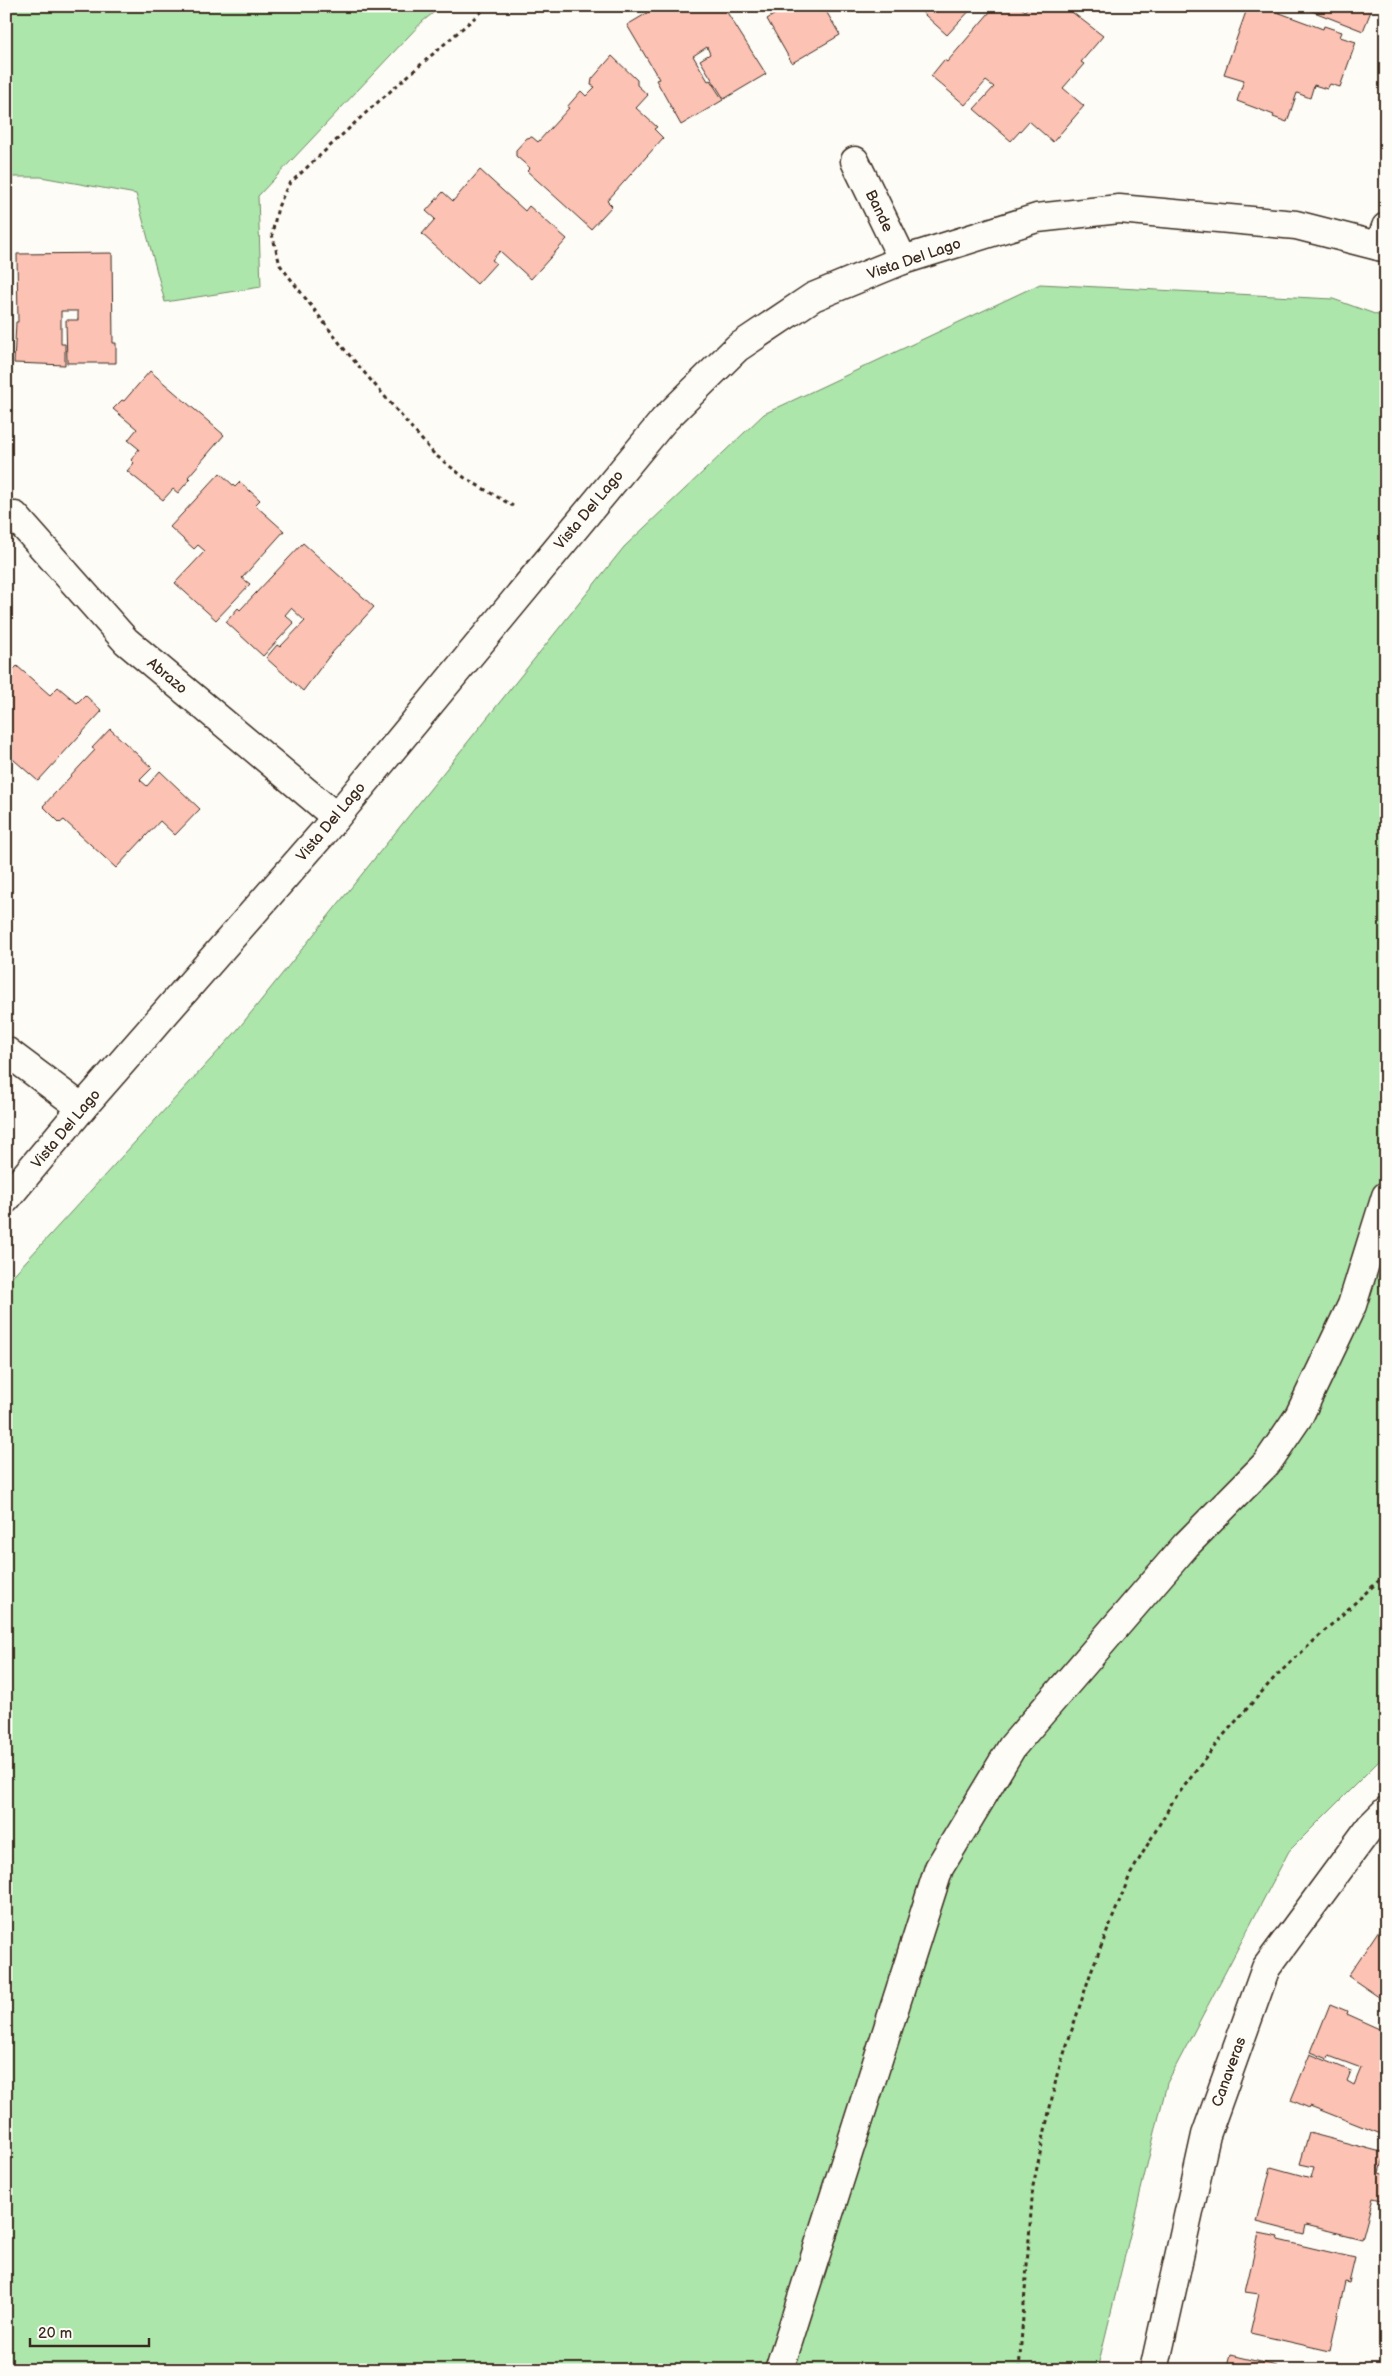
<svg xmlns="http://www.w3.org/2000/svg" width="1392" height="2376" viewBox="0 0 1392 2376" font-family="'Balsamiq Sans',sans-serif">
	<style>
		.green { fill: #ace6ab; stroke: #748864 }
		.building { fill: #fcc2b4; stroke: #3b2a1e }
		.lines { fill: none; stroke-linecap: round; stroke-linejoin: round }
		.street-casing { stroke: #3b2a1e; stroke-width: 31 }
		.secondary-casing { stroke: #3b2a1e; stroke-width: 31 }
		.path { stroke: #3b2a1e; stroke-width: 3; stroke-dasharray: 4 4; stroke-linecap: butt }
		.street { stroke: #fdfcf7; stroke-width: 28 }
		.secondary { stroke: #fdfcf7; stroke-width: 28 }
		.labels { text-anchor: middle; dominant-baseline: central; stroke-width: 5; stroke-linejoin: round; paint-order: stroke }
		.street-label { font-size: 15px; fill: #3b2a1e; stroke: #fdfcf7 }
	</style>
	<rect width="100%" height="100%" fill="#fdfcf7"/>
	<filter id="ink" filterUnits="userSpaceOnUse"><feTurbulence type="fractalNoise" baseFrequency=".02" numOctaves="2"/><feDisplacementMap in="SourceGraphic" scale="10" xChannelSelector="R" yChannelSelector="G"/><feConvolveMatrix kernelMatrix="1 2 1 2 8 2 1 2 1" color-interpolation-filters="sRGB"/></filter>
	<g filter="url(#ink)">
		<!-- green -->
		<g class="green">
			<path d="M6,6H442L423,21L258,196L261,287L165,302L136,194L41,177H6Z"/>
			<path d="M1040,284L1333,299L1386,318V1754L1289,1851L1167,2083L1097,2370H6V1283L234,1034L624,547L764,414Z"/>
		</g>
		<!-- building -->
		<g class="building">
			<path d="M659,6H723L766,74L724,99L700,60L710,54L707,47L693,56L708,81L710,80L723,100L681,125L656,80L659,79L627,25Z"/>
			<path d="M774,6H823L840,35L792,63L767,19L777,13Z"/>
			<path d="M915,6H974L947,35Z"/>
			<path d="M995,6H1019L1025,11L1029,6H1064L1103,36L1081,62L1084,64L1063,88L1084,106L1053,142L1029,121L1011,141L974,109L994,87L986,81L965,105L931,76L944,60L947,62Z"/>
			<path d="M1248,6H1261L1323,29L1324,26L1342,32L1340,37L1356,42L1340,87L1330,84L1327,89L1314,85L1310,98L1297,93L1287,122L1273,117L1274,115L1237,101L1244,80L1224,74Z"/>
			<path d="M1299,6H1373L1363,31Z"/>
			<path d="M612,56L637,80V85L648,95L636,108L657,127L654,129L663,138L607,201L612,206L591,229L527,171L530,168L516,156V150L527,138L532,137L538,142L569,108L567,107L581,91L586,96L595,87L591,85L592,79Z"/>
			<path d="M480,170L525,211L529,206L567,239L531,279L500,251L492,260L496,263L477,284L422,234L435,219L426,211L443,192L453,201Z"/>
			<path d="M112,253L113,343H116V363H67L66,320H78V311H61V344H65V365L14,363L16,322H18L17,254Z"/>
			<path d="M150,371L224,435L188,477L190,479L178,493L173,489L163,500L127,471L134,463L131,460L139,449L128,440L137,429L113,409L122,400L124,401Z"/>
			<path d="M220,473L235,487L240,482L260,500L255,505L284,531L242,578L250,584L216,620L175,583L205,551L198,545L194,549L170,527Z"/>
			<path d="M303,543L374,607L330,655L303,691L266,658L277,645L280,647L305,621L291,608L285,615L294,623L263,656L226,622L238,608L240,610Z"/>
			<path d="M17,666L50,695L58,687L77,703L85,695L102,711L38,781L6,753V677Z"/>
			<path d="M110,729L152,768L140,780L147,786L160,771L200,809L175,835L160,821L116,868L64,820L60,823L43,806L95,750L92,748Z"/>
			<path d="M1379,1930L1386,1935V2002L1348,1976Z"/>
			<path d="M1330,2004L1347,2011L1346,2014L1386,2032V2136L1310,2106L1309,2108L1291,2100L1310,2054L1351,2071L1347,2081L1354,2085L1361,2068L1329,2056L1328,2059L1311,2052Z"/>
			<path d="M1309,2133L1385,2153L1380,2173L1386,2175V2201L1373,2198L1362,2239L1306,2225L1304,2234L1257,2222L1271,2167L1311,2178L1314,2167L1300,2164Z"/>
			<path d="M1259,2233L1279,2237L1278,2240L1355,2258L1349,2283L1345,2282L1330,2351L1250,2333L1259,2294L1245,2292Z"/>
			<path d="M1230,2355L1277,2366L1276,2370H1226Z"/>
		</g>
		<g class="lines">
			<defs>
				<g id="street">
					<path d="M855,161L903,260"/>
					<path d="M1379,246L1386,227"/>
					<path d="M15,516L126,641L336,817"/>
					<path d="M779,2370L939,1868L1012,1747L1186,1545L1267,1463L1299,1416L1352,1305L1386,1196"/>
					<path d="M1154,2370L1206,2135L1266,1968L1370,1827L1386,1811"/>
				</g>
				<g id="secondary">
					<path d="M6,1051L82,1108"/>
					<path d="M6,1199L82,1108L323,833L664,420L737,348L813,297L903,260L1037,218L1119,209L1296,225L1386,248"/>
				</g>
			</defs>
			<!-- street casing -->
			<use href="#street" class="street-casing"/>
			<!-- secondary casing -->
			<use href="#secondary" class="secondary-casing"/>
			<!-- path -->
			<g class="path">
				<path d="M488,6L370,109L288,185L278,207L272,234L280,265L345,350L434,454L465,478L513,506"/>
				<path d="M1019,2370L1033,2186L1057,2075L1092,1969L1130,1875L1173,1801L1221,1738L1276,1676L1386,1574"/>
			</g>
			<!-- street -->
			<use href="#street" class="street"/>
			<!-- secondary -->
			<use href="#secondary" class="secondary"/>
		</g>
	</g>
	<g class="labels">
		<!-- street labels -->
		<g class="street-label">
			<text transform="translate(879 211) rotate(64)">Bande</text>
			<text transform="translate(914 259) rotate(-19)">Vista Del Lago</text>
			<text transform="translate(589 510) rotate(-50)">Vista Del Lago</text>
			<text transform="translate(167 676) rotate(40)">Abrazo</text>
			<text transform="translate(331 822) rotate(-50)">Vista Del Lago</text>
			<text transform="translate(66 1129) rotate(-50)">Vista Del Lago</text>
			<text transform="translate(1229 2072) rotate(-70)">Canaveras</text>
		</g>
	</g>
	<!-- margin -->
	<rect width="1392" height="2376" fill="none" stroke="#fdfcf7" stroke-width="25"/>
	<rect x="12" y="12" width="1367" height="2351" fill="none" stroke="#3b2a1e" stroke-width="2" filter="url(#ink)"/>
	<!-- scale -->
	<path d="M30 2338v8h119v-8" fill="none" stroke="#3b2a1e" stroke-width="2.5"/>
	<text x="38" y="2338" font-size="15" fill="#3b2a1e" stroke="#fdfcf7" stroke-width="4" paint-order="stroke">20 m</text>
</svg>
